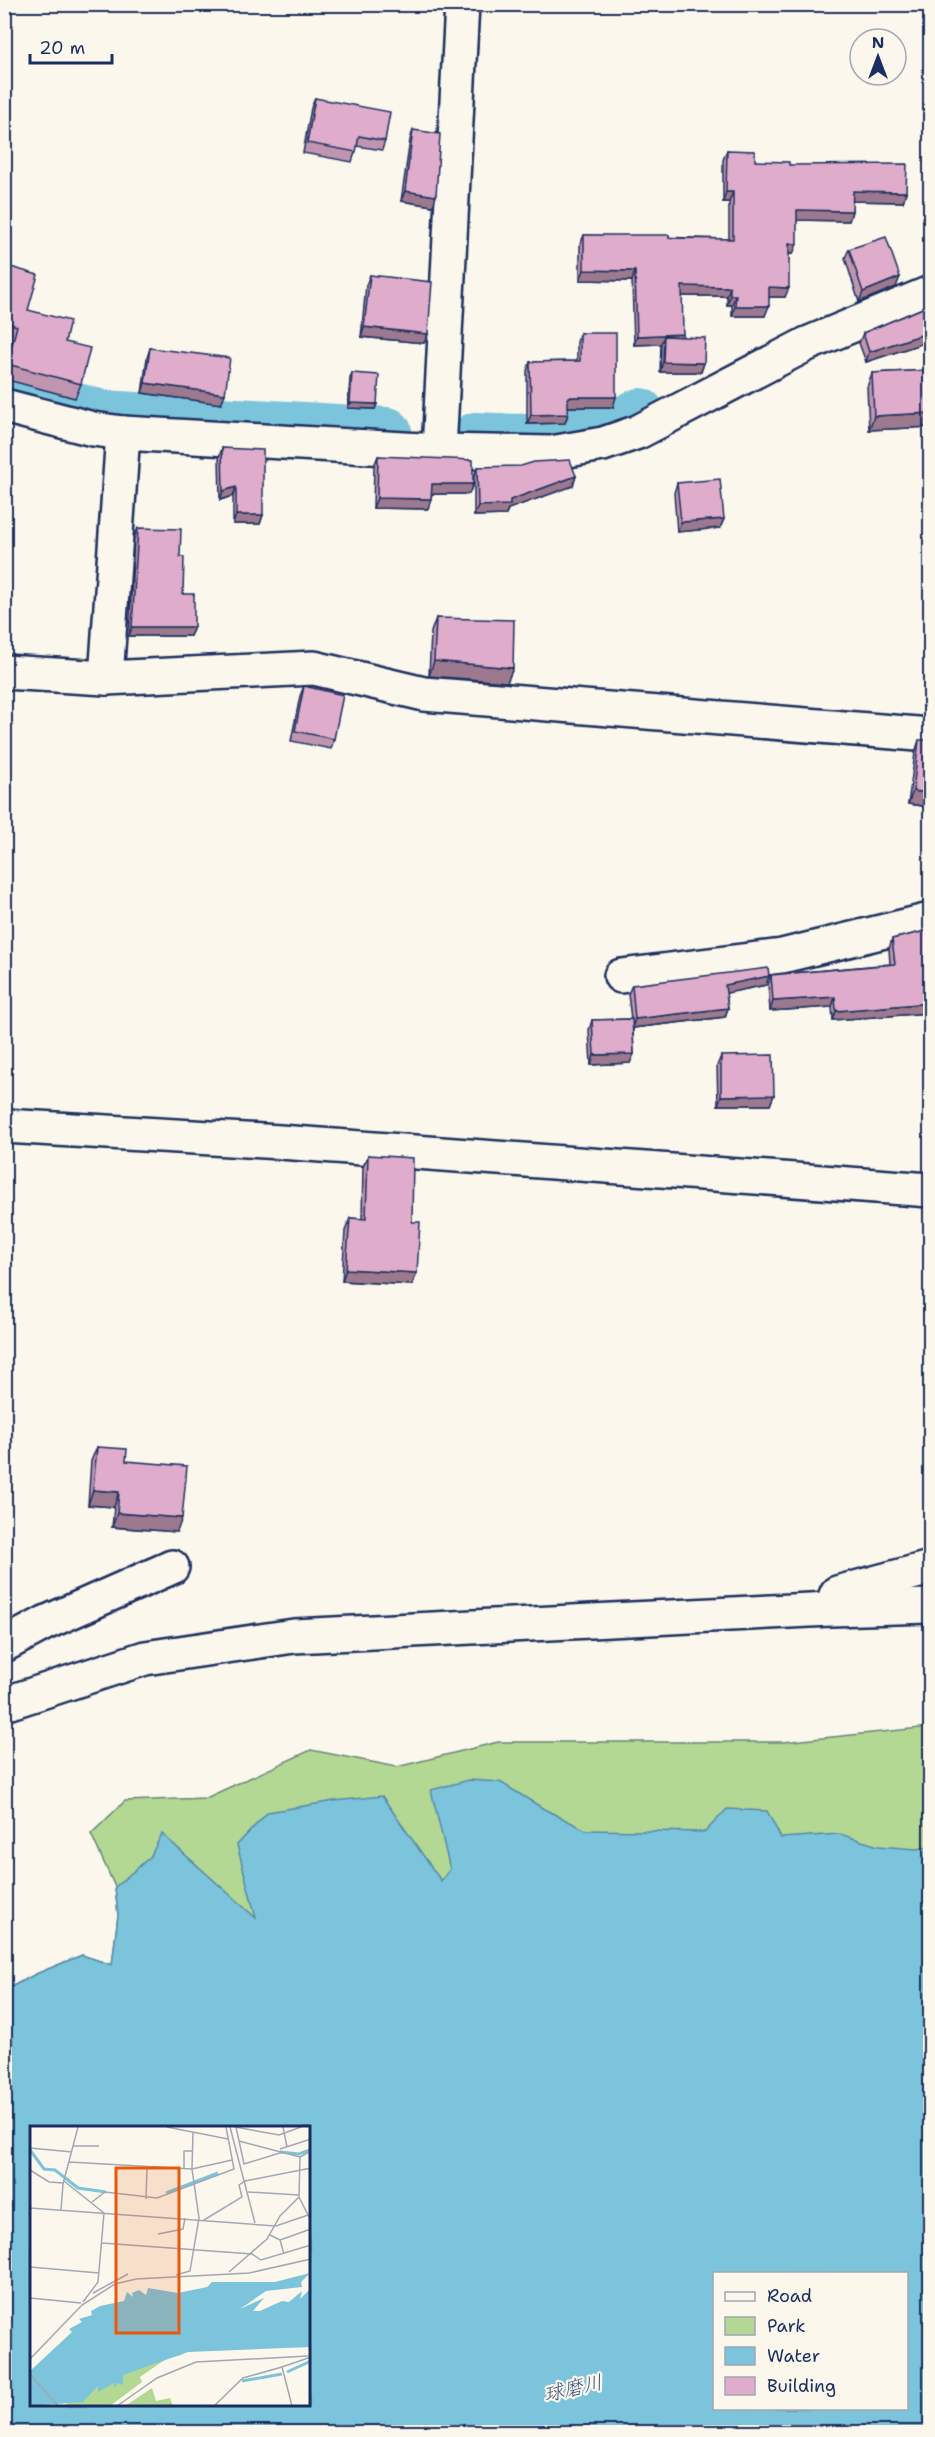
<svg xmlns="http://www.w3.org/2000/svg" width="935" height="2437" viewBox="0 0 935 2437" font-family="'Shantell Sans','Klee One',sans-serif">
	<style>
		.green { fill: #b2d893; stroke: #668478; stroke-width: 1.5 }
		.water { fill: #7bc4dc; stroke: #58a; stroke-width: 1.5; fill-rule: evenodd }
		.lines { fill: none; stroke-linecap: round; stroke-linejoin: round }
		.river { stroke: #7bc4dc; stroke-width: 50 }
		.minor-casing { stroke: #1b2f5e; stroke-width: 38 }
		.minor { stroke: #fbf7ec; stroke-width: 33 }
		.wall { fill: #c095af; stroke: #1b2f5e; stroke-width: 1.5 }
		.shaded-wall { fill: #9c798e; stroke: #1b2f5e; stroke-width: 1.5 }
		.building { fill: #dfadcb; stroke: #1b2f5e; stroke-width: 1.5 }
		.labels { text-anchor: middle; dominant-baseline: central; stroke-width: 4.5; stroke-linejoin: round; paint-order: stroke }
		.water-label { font-size: 20px; font-style: italic; fill: #33547e; stroke: #fbf7ec }
		.inset-river { fill: none; stroke: #7bc4dc; stroke-width: 3 }
		.inset-road { fill: none; stroke: #a1a7b3; stroke-width: 1.5 }
		.view { fill: #e8590c; fill-opacity: 0.15; stroke: #e8590c; stroke-width: 3 }
		.inset-edge { fill: none; stroke: #1b2f5e; stroke-width: 3 }
	</style>
	<rect width="100%" height="100%" fill="#fbf7ec"/>
	<filter id="ink" filterUnits="userSpaceOnUse"><feTurbulence type="fractalNoise" baseFrequency=".0167" numOctaves="2"/><feDisplacementMap in="SourceGraphic" scale="12" xChannelSelector="R" yChannelSelector="G"/><feConvolveMatrix kernelMatrix="1 2 1 2 8 2 1 2 1" color-interpolation-filters="sRGB"/></filter>
	<g filter="url(#ink)">
		<!-- green -->
		<path class="green" d="M930,1727V2091L309,2128H32L5,1990L36,1974L82,1955L112,1965L118,1915L115,1887L91,1834L125,1801L206,1798L311,1750L397,1767L498,1742H783Z"/>
		<!-- water -->
		<path class="water" d="M469,1780L500,1782L544,1809L586,1830L705,1832L727,1809L767,1811L781,1838L840,1834L878,1846L916,1849L930,1847V2432H5V1990L36,1974L82,1955L112,1965L118,1915L115,1887L150,1857L162,1834L256,1918L237,1845L268,1812L334,1801L382,1796L441,1881L450,1869L431,1790ZM32,2128H309V2406H32ZM714,2274H906V2408H714Z"/>
		<g class="lines">
			<!-- river -->
			<g class="river">
				<path d="M4,388L103,415L387,432"/>
				<path d="M476,437L519,439L610,427L640,413"/>
			</g>
			<defs>
				<g id="minor">
					<path d="M4,406L93,429L123,433L439,451L551,453L603,444L638,432L807,344L930,293"/>
					<path d="M439,451L462,4"/>
					<path d="M4,672L106,678L314,668L424,694L930,735"/>
					<path d="M106,678L123,433"/>
					<path d="M621,976L782,956L930,920"/>
					<path d="M4,1126L280,1142L930,1190"/>
					<path d="M832,1605L837,1593L930,1568"/>
					<path d="M4,1645L45,1623L172,1567"/>
					<path d="M4,1704L145,1658L294,1636L830,1609L930,1606"/>
				</g>
			</defs>
			<!-- minor casing -->
			<use href="#minor" class="minor-casing"/>
			<!-- minor -->
			<use href="#minor" class="minor"/>
		</g>
		<!-- wall -->
		<g class="wall">
			<path d="M315,98L385,141L382,150L357,146L352,162L303,153L311,108Z"/>
			<path d="M413,130L433,206L401,201L410,140Z"/>
			<path d="M727,150L755,161L789,165L906,192L903,202L852,201V211L849,221L797,220L793,254H789L785,297H769L765,316H732V305H727V296H682V337L704,363L701,372H660L661,344L634,345L632,281L580,280V245L584,235L729,239V202H723V160Z"/>
			<path d="M849,249L896,287L859,302L845,258Z"/>
			<path d="M4,265L28,310L65,342L81,384L75,398L4,379V369L12,340L4,338Z"/>
			<path d="M370,275L428,334L424,343L361,337L366,285Z"/>
			<path d="M930,305V341L866,362L859,343L863,333Z"/>
			<path d="M580,333L613,407H568V414L565,423L527,424V371L530,362L577,361V342Z"/>
			<path d="M150,348L221,404L142,393L147,358Z"/>
			<path d="M930,370V427L869,430L867,387L872,373Z"/>
			<path d="M352,373L377,404L375,409L348,408L350,378Z"/>
			<path d="M222,448L263,515L260,524H233V496L220,500L219,457Z"/>
			<path d="M378,456L473,484L469,494H432L428,509L373,508L374,466Z"/>
			<path d="M477,467L576,476L573,486L508,509L506,515L474,516V477Z"/>
			<path d="M677,483L724,519L720,528L677,532L674,493Z"/>
			<path d="M138,528L180,557L183,594L194,627L190,636H129L134,538Z"/>
			<path d="M436,618L513,668L507,682L429,676L431,632Z"/>
			<path d="M304,686L334,739L331,749L291,741L300,696Z"/>
			<path d="M919,740L930,807L908,804L915,753Z"/>
			<path d="M930,930V1013L833,1020L832,1007L770,1011L768,985L771,975L890,964L889,949L892,939Z"/>
			<path d="M632,985H766L726,993L728,1008L725,1017L633,1028L634,1054L630,1063L591,1065L589,1030L592,1020L631,1019L628,994Z"/>
			<path d="M721,1056L774,1095L770,1105H718L717,1066Z"/>
			<path d="M368,1155L412,1222L417,1273L412,1285L342,1281L345,1231L350,1218L362,1219L363,1167Z"/>
			<path d="M97,1447L126,1461L177,1532L112,1527L114,1507L88,1505L91,1461Z"/>
		</g>
		<!-- shaded-wall -->
		<g class="shaded-wall">
			<path d="M405,191L436,196L433,206L401,201Z"/>
			<path d="M853,191L906,192L903,202L849,201Z"/>
			<path d="M726,192H733L729,202H723Z"/>
			<path d="M797,210L852,211L849,221L794,220Z"/>
			<path d="M789,244H797L793,254H786Z"/>
			<path d="M584,270L635,271L632,281L580,280Z"/>
			<path d="M900,277L896,287L859,302L863,292Z"/>
			<path d="M682,286L730,287L727,296H678Z"/>
			<path d="M769,287L789,288L785,297H766Z"/>
			<path d="M730,295H736L732,305H727Z"/>
			<path d="M735,306H769L765,316H732Z"/>
			<path d="M364,327L428,334L424,343L361,337Z"/>
			<path d="M930,332V341L866,362L869,352Z"/>
			<path d="M683,334L680,344L664,336L661,344L634,345L637,336Z"/>
			<path d="M663,362L704,363L701,372H660Z"/>
			<path d="M145,383L225,394L221,404L142,393Z"/>
			<path d="M568,397H616L613,407H565Z"/>
			<path d="M350,403L377,404L375,409L348,408Z"/>
			<path d="M930,413V427L869,430L874,416Z"/>
			<path d="M568,414L565,423L527,424L531,415Z"/>
			<path d="M576,476L573,486L508,509L506,515L474,516L478,506L510,500Z"/>
			<path d="M432,484H473L469,494H428Z"/>
			<path d="M236,487L233,496L220,500L223,491Z"/>
			<path d="M377,498L431,499L428,509L373,508Z"/>
			<path d="M236,515H263L260,524H233Z"/>
			<path d="M724,519L720,528L677,532L681,522Z"/>
			<path d="M132,627H194L190,636H129Z"/>
			<path d="M434,661L513,668L507,682L429,676Z"/>
			<path d="M913,791L930,793V807L908,804Z"/>
			<path d="M769,976L766,985L722,994L725,985Z"/>
			<path d="M835,997L832,1007L770,1011L773,1001Z"/>
			<path d="M930,1003V1013L833,1020L836,1011Z"/>
			<path d="M728,1008L725,1017L632,1028L635,1019Z"/>
			<path d="M634,1054L630,1063L591,1065L594,1055Z"/>
			<path d="M774,1095L770,1105H718L721,1096Z"/>
			<path d="M346,1269L417,1273L412,1285L342,1281Z"/>
			<path d="M93,1490L119,1492L114,1507L88,1505Z"/>
			<path d="M117,1513L182,1518L177,1532L112,1527Z"/>
		</g>
		<!-- building -->
		<g class="building">
			<path d="M315,98L390,112L385,141L359,136L356,152L307,143Z"/>
			<path d="M413,130L440,134L436,196L405,191Z"/>
			<path d="M727,150L755,151V161L789,162V165L907,164L906,192L853,191L852,211L797,210V244H789V288L769,287V306H735L736,295H730V287L682,286L683,334L637,336L635,271L584,270V235H669V238L733,239V192H726Z"/>
			<path d="M886,237L900,277L863,292L849,249Z"/>
			<path d="M4,265L38,275L28,310L70,321L65,342L90,348L81,384L7,364L17,326L4,322Z"/>
			<path d="M370,275L432,282L428,334L364,327Z"/>
			<path d="M930,305V332L869,352L863,333Z"/>
			<path d="M580,333H616V397H568V414L531,415L530,362L580,361Z"/>
			<path d="M664,336L705,338L704,363L663,362Z"/>
			<path d="M150,348L230,358L225,394L145,383Z"/>
			<path d="M930,370V413L874,416L872,373Z"/>
			<path d="M352,373L379,375L377,404L350,403Z"/>
			<path d="M222,448L263,450V515H236V487L223,491Z"/>
			<path d="M378,456L473,460V484H432L431,499L377,498Z"/>
			<path d="M570,460L576,476L510,500V505L478,506L477,467L521,466L534,462Z"/>
			<path d="M720,479L724,519L681,522L677,483Z"/>
			<path d="M138,528L181,529L180,557H184L183,594H194V627H132Z"/>
			<path d="M436,618L514,620L513,668L434,661Z"/>
			<path d="M304,686L343,695L334,739L295,731Z"/>
			<path d="M919,740H930V793L913,791Z"/>
			<path d="M930,930V1003L836,1011L835,997L773,1001L771,975L895,964L892,939Z"/>
			<path d="M768,968L769,976L725,985L728,1008L635,1019L632,985Z"/>
			<path d="M632,1019L634,1054L594,1055L592,1020Z"/>
			<path d="M773,1055L774,1095L721,1096V1056Z"/>
			<path d="M368,1155L413,1158L412,1222H420L417,1273L346,1269L350,1218L366,1219Z"/>
			<path d="M97,1447L127,1449L126,1461L187,1466L182,1518L117,1513L119,1492L93,1490Z"/>
		</g>
	</g>
	<g class="labels">
		<!-- water labels -->
		<g class="water-label">
			<text transform="translate(573 2388) rotate(-13)">球磨川</text>
		</g>
	</g>
	<!-- overview -->
	<g transform="translate(30 2126)">
		<rect width="280" height="280" fill="#fbf7ec"/>
		<path d="M155,228L136,233L110,251L112,256L80,280H35L43,271L133,230ZM122,262L126,275L140,272L143,280H95Z" fill="#b2d893"/>
		<path d="M280,147L271,156L272,161L236,165L210,183L234,172L223,185H230L252,175L259,176L272,165L270,173L280,163V221L158,226L93,249V259L87,257L85,262L84,257L68,266V260L53,276L0,280V245L42,206L39,203L52,196L49,193L62,189L61,185L70,180L94,175L97,166L103,171L102,167L109,164L116,169L118,162L148,167L177,161L182,156H245Z" fill="#7bc4dc"/>
		<path class="inset-river" d="M0,24L14,43L25,44L48,62L76,66M250,26L269,28L280,24M136,67L188,47M257,246L281,235M212,255L252,248"/>
		<path class="inset-road" d="M137,1L198,13M200,1L225,97M205,1L249,9L271,1M206,1L214,38L253,26M253,1L257,21M209,15L270,31M43,20H69M0,22L42,26M250,23L281,13M39,36L162,43L202,34M154,42V25H163M0,44L19,56L33,57M34,55L74,87L68,156L53,176M218,66L269,69M269,71L281,95M116,73L117,41M62,76L75,66L127,72L204,43L196,1M0,82L246,100L281,88M31,84L33,58L48,1M174,94L212,71L209,59L215,55L281,42M128,108L153,103L155,92M240,109L250,114L254,128M250,114L281,103M72,117L222,128L231,134L281,119M0,141L69,147M199,146L237,113L250,90L269,71L270,31L281,25M146,149L160,145L169,92L162,43L163,6M63,167L98,148M0,172L51,177M0,233L52,179L85,158L106,153L219,147L281,133M0,248L28,280M87,280L127,252L166,236L278,230M184,280L213,252L252,241M262,280L252,241L281,231"/>
		<path class="view" d="M86,42H149V207H86Z"/>
		<rect width="280" height="280" class="inset-edge"/>
	</g>
	<!-- margin -->
	<rect width="935" height="2437" fill="none" stroke="#fbf7ec" stroke-width="24"/>
	<rect x="12" y="12" width="911" height="2413" fill="none" stroke="#1b2f5e" stroke-width="2" filter="url(#ink)"/>
	<!-- legend -->
	<rect x="713" y="2272" width="195" height="138" fill="#fbf7ec" stroke="#a1a7b3" stroke-width="1.5"/>
	<rect x="725" y="2292" width="30" height="9" fill="#fbf7ec" stroke="#a1a7b3" stroke-width="1.5"/>
	<text x="767" y="2302" font-size="18" fill="#1b2f5e">Road</text>
	<rect x="725" y="2317" width="30" height="18" fill="#b2d893" stroke="#a1a7b3" stroke-width="1.5"/>
	<text x="767" y="2332" font-size="18" fill="#1b2f5e">Park</text>
	<rect x="725" y="2347" width="30" height="18" fill="#7bc4dc" stroke="#a1a7b3" stroke-width="1.5"/>
	<text x="767" y="2362" font-size="18" fill="#1b2f5e">Water</text>
	<rect x="725" y="2377" width="30" height="18" fill="#dfadcb" stroke="#a1a7b3" stroke-width="1.5"/>
	<text x="767" y="2392" font-size="18" fill="#1b2f5e">Building</text>
	<!-- north arrow -->
	<g transform="translate(878 57)"><circle r="28" fill="#fbf7ec" stroke="#a1a7b3" stroke-width="1.5"/>
	<path d="M0-4.5L10 22L0 15L-10 22Z" fill="#1b2f5e"/>
	<text y="-9" font-size="16" font-weight="bold" text-anchor="middle" fill="#1b2f5e">N</text>
	</g>
	<!-- scale -->
	<path d="M30 54v9h82v-9" fill="none" stroke="#1b2f5e" stroke-width="3"/>
	<text x="39" y="54" font-size="18" fill="#1b2f5e" stroke="#fbf7ec" stroke-width="4.5" paint-order="stroke">20 m</text>
</svg>
